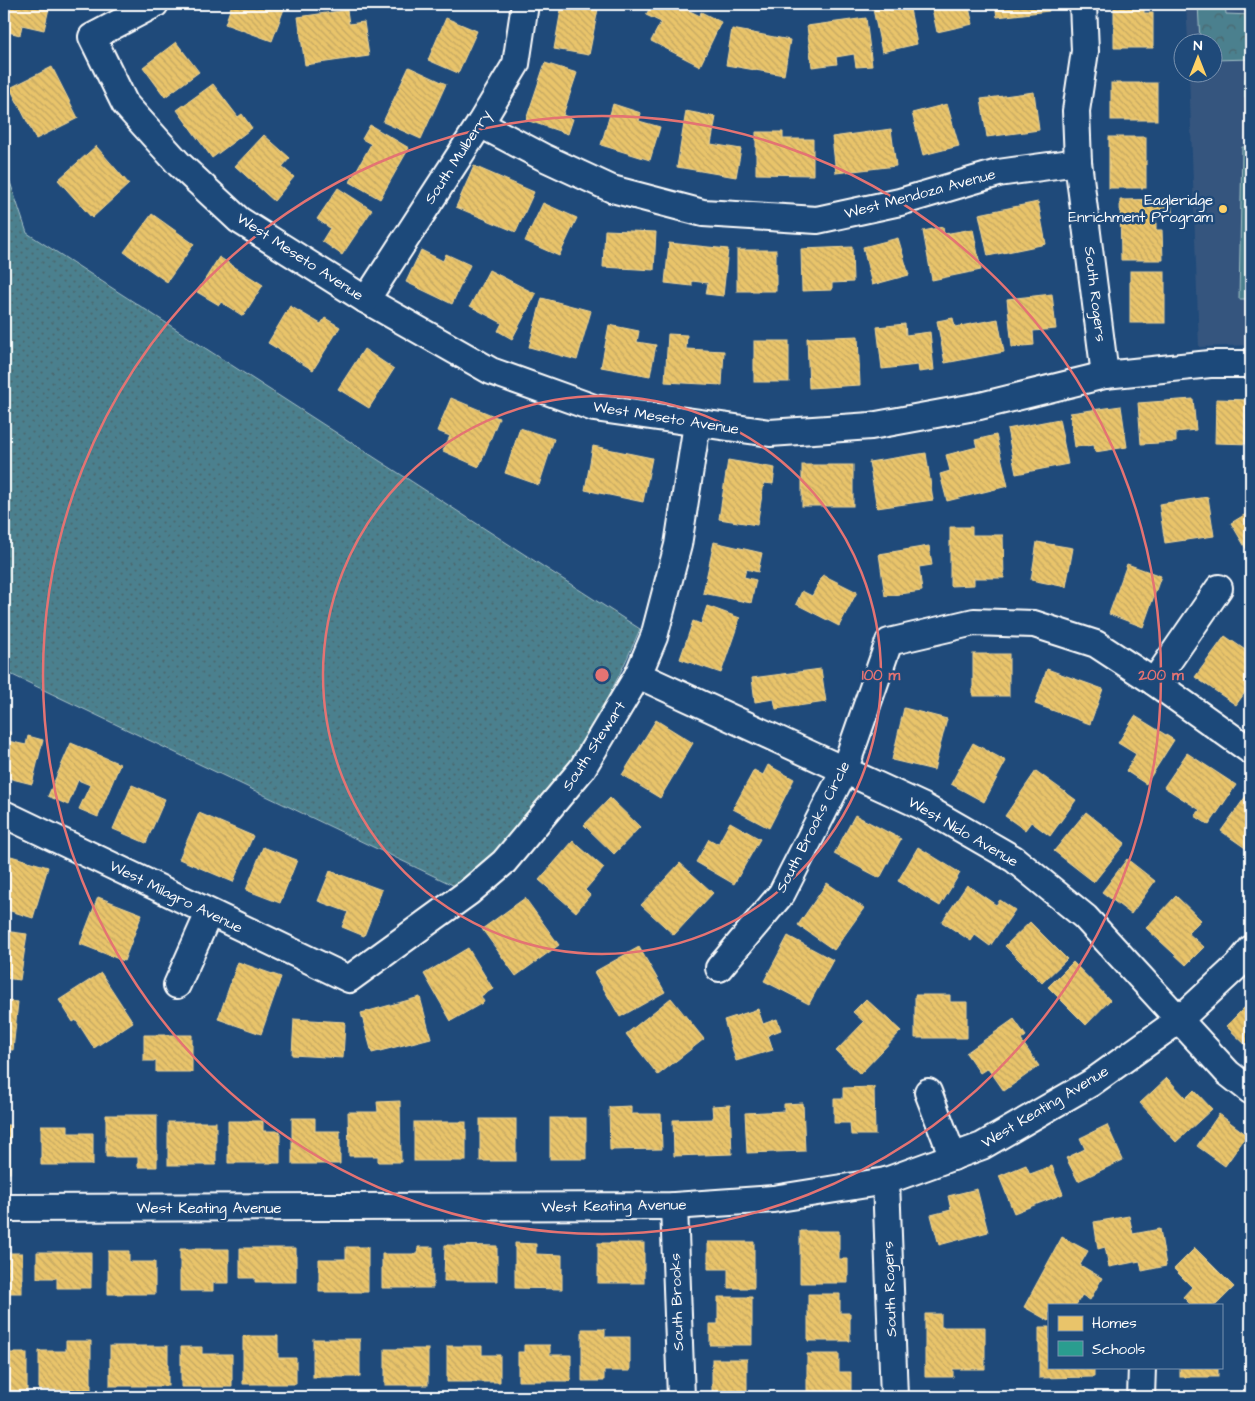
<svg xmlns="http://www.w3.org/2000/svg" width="1255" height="1401" viewBox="0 0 1255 1401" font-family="'Architects Daughter',sans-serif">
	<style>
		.built { fill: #34557e }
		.grass { fill: url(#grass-dots); stroke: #a5c0c6 }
		.park { fill: url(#park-crowns); stroke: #a5c0c6 }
		.garden { fill: #4b808e; stroke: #a5c0c6 }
		.homes { fill: url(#homes-back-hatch); stroke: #f0d697 }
		.schools { fill: url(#schools-back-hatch); stroke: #6abab1 }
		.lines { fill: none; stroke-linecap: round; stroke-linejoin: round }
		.minor-casing { stroke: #fff; stroke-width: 30 }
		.minor { stroke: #1f4a7a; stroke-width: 26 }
		.ring { fill: none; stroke: #e47373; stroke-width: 2.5 }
		.poi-dot { fill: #ffd166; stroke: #1f4a7a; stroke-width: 2 }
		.labels { text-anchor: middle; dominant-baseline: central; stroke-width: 5; stroke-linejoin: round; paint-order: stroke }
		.street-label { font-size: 15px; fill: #fff; stroke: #1f4a7a }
		.poi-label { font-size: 15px; fill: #fff; stroke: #1f4a7a; text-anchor: end }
		.centre { fill: #e47373; stroke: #1f4a7a; stroke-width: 2.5 }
		.ring-label { font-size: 15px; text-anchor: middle; font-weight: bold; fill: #e47373; stroke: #1f4a7a; stroke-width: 5; stroke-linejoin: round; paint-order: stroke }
	</style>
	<defs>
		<pattern id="grass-dots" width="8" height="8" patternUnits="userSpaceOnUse" patternTransform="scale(1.25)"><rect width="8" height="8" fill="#4b808e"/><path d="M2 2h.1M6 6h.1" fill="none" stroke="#4c666d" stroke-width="1.8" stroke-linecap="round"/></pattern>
		<pattern id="park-crowns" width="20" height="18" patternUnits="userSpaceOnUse" patternTransform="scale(1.25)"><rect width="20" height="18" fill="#4b808e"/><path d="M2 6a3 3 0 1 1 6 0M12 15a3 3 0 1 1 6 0" fill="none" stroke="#4c666d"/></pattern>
		<pattern id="homes-back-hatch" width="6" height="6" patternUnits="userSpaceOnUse" patternTransform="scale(1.25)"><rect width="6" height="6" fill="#e9c46a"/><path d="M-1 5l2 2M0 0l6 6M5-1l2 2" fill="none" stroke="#c2a662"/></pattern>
		<pattern id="schools-back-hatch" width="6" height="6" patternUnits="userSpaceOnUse" patternTransform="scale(1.25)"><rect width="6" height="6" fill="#2a9d8f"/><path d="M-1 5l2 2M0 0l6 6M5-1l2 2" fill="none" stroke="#368178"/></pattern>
	</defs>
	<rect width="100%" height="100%" fill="#1f4a7a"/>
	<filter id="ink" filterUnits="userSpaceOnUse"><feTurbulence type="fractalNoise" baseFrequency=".02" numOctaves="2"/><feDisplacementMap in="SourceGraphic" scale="10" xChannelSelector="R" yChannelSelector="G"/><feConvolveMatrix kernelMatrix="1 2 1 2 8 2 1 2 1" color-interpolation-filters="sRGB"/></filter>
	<g filter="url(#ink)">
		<!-- built -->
		<path class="built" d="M1186,4H1251V345L1199,347L1189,73L1212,72V42H1188Z"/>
		<!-- grass -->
		<path class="grass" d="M4,164L27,233L640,629C607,707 564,782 506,844C491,860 473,873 457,887L4,671Z"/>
		<!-- park -->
		<path class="park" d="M1198,4H1225L1226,14L1251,15V59L1213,60L1212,42H1200Z"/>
		<!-- garden -->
		<path class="garden" d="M1242,147H1251V299H1239Z"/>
		<!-- homes -->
		<g class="homes">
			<path d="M4,4H50L44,30L22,25L20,35L4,31Z"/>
			<path d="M232,4H268L284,9L272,41L225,24Z"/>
			<path d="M562,4H599L589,55L554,49Z"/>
			<path d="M652,4H676L700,16L701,12L721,22L700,66L651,41L661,22L646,15Z"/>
			<path d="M899,4H909L917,44L882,52L873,9Z"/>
			<path d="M931,4H968L973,24L937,32Z"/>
			<path d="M995,4H1048L1049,11L997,17Z"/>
			<path d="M1114,4H1144V13H1153V48H1114Z"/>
			<path d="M347,10L349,24L364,22L369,56L305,65L298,17Z"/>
			<path d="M446,18L477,31L458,73L428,60Z"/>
			<path d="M866,18L872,66L856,67L854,54L836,57L837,64L812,67L807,26Z"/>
			<path d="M732,29L790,40L784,75L726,65Z"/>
			<path d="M176,42L199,72L165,97L143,67Z"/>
			<path d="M545,63L577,73L563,115L573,119L568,134L526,120Z"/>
			<path d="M52,67L78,118L36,139L10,88Z"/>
			<path d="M409,67L446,84L421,139L383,122Z"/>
			<rect x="1111" y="83" width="46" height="37"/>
			<path d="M213,84L238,117L242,114L252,128L212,158L177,110Z"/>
			<path d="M1034,92L1039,130L987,137L981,99Z"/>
			<path d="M613,104L641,113L639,121L660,127L650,160L601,145Z"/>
			<path d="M947,104L959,146L923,155L912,113Z"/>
			<path d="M686,111L716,117L711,144L741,149L736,177L677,167Z"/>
			<path d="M370,125L409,148L380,199L350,182L371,144L362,139Z"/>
			<path d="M891,129L896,166L836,173L832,137Z"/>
			<path d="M756,132H783V139H813V175L756,174Z"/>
			<path d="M264,135L290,158L282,167L294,177L274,201L235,166Z"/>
			<rect x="1109" y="137" width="37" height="51"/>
			<path d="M96,146L129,184L92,218L58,180Z"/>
			<path d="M474,166L534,192L516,232L456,207Z"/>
			<path d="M338,188L372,210L342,255L322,241L330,228L317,219Z"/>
			<path d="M1172,199V215H1156V230H1162L1163,260H1121L1120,200Z"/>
			<path d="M1038,202L1046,244L988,256L979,214Z"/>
			<path d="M543,203L577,218L559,256L525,241Z"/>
			<path d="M152,214L194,244L167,282L124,252Z"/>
			<path d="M943,227L944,234L973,229L981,270L932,280L923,231Z"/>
			<path d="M605,230L656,232L654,270L603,267Z"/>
			<path d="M898,238L909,275L872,285L863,247Z"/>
			<path d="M669,243L728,249L723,296L706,294L708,283L692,281V286L665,283Z"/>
			<path d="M852,247L853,282L832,283V290L802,291L801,249Z"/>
			<path d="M421,250L443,261L446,254L470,265L452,304L406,282Z"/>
			<rect x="737" y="250" width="39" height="41"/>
			<path d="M219,257L263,285L243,316L221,302L219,305L197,292Z"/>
			<path d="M489,270L536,294L512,339L498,331L502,323L470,306Z"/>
			<rect x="1130" y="271" width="35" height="52"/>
			<path d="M1052,294L1056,329L1033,331L1034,345L1012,347L1007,299Z"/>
			<path d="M542,298L591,311L577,360L529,347Z"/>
			<path d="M290,306L321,324L325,318L340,327L313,370L268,343Z"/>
			<path d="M953,318L955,327L998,319L1004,352L945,363L937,321Z"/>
			<path d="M905,324L906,335L930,332L934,370L919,372L918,365L882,369L877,327Z"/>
			<path d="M609,325L639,331L637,342L656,345L650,376L601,367Z"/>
			<path d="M668,334L687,335L686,349L724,351L722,385L665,382Z"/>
			<path d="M858,336L860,385L809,388L807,338Z"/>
			<rect x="754" y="341" width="35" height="41"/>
			<path d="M364,349L394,369L369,408L338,389Z"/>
			<path d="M451,398L499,418L479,467L443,451L450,436L437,431Z"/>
			<path d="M1193,399L1196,430L1176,432V442L1141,444L1138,403Z"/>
			<path d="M1216,399L1251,400V444L1215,443Z"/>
			<path d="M1121,406L1127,447L1095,452L1094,445L1075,447L1070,413Z"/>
			<path d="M1059,419L1068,464L1016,474L1007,429Z"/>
			<path d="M520,428L554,439L539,485L505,473Z"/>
			<path d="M996,435L1008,486L947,501L940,474L950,471L946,455L977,447L975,440Z"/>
			<path d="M593,446L652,458L643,502L585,490Z"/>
			<path d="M926,453L933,500L877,508L869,462Z"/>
			<path d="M728,460L775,468L773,484L764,483L757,525L719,519Z"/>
			<rect x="802" y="465" width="51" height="41"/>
			<path d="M1208,497L1214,536L1165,543L1159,504Z"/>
			<path d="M1251,511V557L1231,523Z"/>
			<path d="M950,527H972V535H1003L1004,578H974V585L950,586Z"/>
			<path d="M714,542L762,553L758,572L746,569L744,577L756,580L751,603L703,593Z"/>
			<path d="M1037,542L1073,548L1066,587L1031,580Z"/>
			<path d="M929,546L932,565L919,567L922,591L885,596L879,554Z"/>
			<path d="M1127,564L1161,576L1143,627L1109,614Z"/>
			<path d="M823,575L857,592L839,626L796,604L802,591L812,596Z"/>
			<path d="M707,606L740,618L721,673L680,659L693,621L701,624Z"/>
			<path d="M1225,636L1251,654V684L1236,705L1195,677Z"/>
			<rect x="973" y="654" width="36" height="42"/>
			<path d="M821,669L826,702L776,709L774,699L755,702L752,678Z"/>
			<path d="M1047,669L1103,689L1090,724L1035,704Z"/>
			<path d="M904,708L947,719L934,770L892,760Z"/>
			<path d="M1135,716L1174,740L1146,784L1126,771L1136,754L1118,743Z"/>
			<path d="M656,720L693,743L660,798L622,775Z"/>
			<path d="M4,731L10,732L8,741L26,745L28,736L43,740L32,784L4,777Z"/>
			<path d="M71,743L120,764L98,817L79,809L90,785L78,780L68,805L48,796Z"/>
			<path d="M973,743L1006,761L984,802L951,784Z"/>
			<path d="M1187,753L1236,785L1209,825L1195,816L1200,810L1164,787Z"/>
			<path d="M768,765L794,779L769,828L733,809L754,770L763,775Z"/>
			<path d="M1036,771L1076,800L1050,836L1031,822L1025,830L1005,816Z"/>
			<path d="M132,785L165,799L146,843L113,829Z"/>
			<path d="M1246,796L1251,800V852L1221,831Z"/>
			<path d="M610,798L640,827L614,854L584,825Z"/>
			<path d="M1086,812L1125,843L1094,882L1054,851Z"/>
			<path d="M199,813L253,836L233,882L179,859Z"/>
			<path d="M855,815L901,839L880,878L834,854Z"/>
			<path d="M730,822L760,839L734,884L696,862L709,839L718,844Z"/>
			<path d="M573,841L604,868L585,890L590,895L576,912L539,880Z"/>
			<path d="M263,847L297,860L280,903L246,890Z"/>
			<path d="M918,847L960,873L940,906L898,881Z"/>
			<path d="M11,856L48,867L33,918L4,909V878Z"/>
			<path d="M1127,859L1155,881L1131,914L1102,892Z"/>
			<path d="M680,863L713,893L674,935L641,905Z"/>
			<path d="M330,871L382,890L364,936L342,927L348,912L318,901Z"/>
			<path d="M827,883L864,908L834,950L798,925Z"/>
			<path d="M967,885L996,905L1000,900L1015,910L990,946L975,935L971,941L942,922Z"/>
			<path d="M1176,896L1201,920L1188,933L1204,947L1186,965L1146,928Z"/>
			<path d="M98,897L142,914L124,961L80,944Z"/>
			<path d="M525,898L559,945L516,976L482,929Z"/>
			<path d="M1030,922L1067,959L1042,983L1005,946Z"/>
			<path d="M4,931L27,934L20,980L4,978Z"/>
			<path d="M788,936L833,960L809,1004L764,981Z"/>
			<path d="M639,947L665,992L620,1017L594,972Z"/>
			<path d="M468,948L493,989L481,996L484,1002L451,1021L424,974Z"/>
			<path d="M238,962L281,977L261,1034L218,1019Z"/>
			<path d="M1073,962L1110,1000L1086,1025L1048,987Z"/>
			<path d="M101,973L133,1022L94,1048L76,1020L73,1022L59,1000Z"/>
			<path d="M915,995H950V1002H967V1038H915Z"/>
			<path d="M420,997L431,1038L372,1053L361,1013Z"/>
			<path d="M671,998L704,1039L658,1075L626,1034Z"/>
			<path d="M866,999L901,1031L860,1074L836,1051L864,1022L853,1012Z"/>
			<path d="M4,1001L18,1002L13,1050L4,1049Z"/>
			<path d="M1251,1001V1050L1226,1026Z"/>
			<path d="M758,1009L763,1024L777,1019L781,1030L768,1035L773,1050L736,1061L724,1020Z"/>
			<path d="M294,1019L345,1022L343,1058L292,1055Z"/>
			<path d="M1014,1019L1026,1036L1021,1040L1039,1066L1004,1091L988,1068L980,1073L966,1053Z"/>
			<path d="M144,1035H192V1072H156V1061H144Z"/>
			<path d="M1167,1078L1186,1098L1194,1090L1212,1109L1176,1142L1140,1103Z"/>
			<path d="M874,1087L875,1135H851L850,1123H834V1099H843V1088Z"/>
			<path d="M400,1101L401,1162H378V1156H349L348,1112H378L377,1102Z"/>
			<path d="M803,1103L805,1151L747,1153L745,1113L784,1111V1104Z"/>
			<path d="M730,1105L732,1154L674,1156L673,1120L713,1119L712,1106Z"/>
			<path d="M631,1106V1114H661L662,1149L610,1150L609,1107Z"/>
			<path d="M1219,1114L1247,1135L1225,1166L1197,1146Z"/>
			<path d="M106,1115H157V1167H138V1157H106Z"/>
			<path d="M292,1118H315V1131H340V1164H292Z"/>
			<rect x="550" y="1118" width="36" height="41"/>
			<rect x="480" y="1119" width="36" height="42"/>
			<path d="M228,1121H263V1131H280V1163H228Z"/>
			<rect x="168" y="1122" width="48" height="43"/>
			<rect x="414" y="1122" width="52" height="39"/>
			<rect x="4" y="1125" width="6" height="48"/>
			<path d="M41,1125H68V1133H93V1165H41Z"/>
			<path d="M1107,1125L1123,1160L1078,1181L1066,1158L1085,1149L1080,1138Z"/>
			<path d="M1026,1165L1030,1174L1052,1166L1063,1194L1014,1213L999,1176Z"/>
			<path d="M977,1189L988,1232L939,1245L931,1215L951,1210L948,1196Z"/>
			<path d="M1129,1216L1133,1234L1160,1229L1166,1266L1142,1271L1140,1261L1109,1267L1105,1247L1098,1249L1094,1222Z"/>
			<path d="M800,1231H839V1259H848V1283H800Z"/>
			<path d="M1062,1237L1088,1251L1080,1265L1102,1278L1090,1300L1082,1295L1076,1305H1049V1321L1024,1307Z"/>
			<path d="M708,1242H754V1288H728V1269H708Z"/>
			<path d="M515,1243L536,1244V1254L562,1255V1289L515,1288Z"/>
			<rect x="598" y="1243" width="46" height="40"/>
			<path d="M445,1245L497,1246V1281H444Z"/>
			<path d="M346,1247H368V1292H319V1259H346Z"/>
			<path d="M418,1247H433V1288H382V1254H418Z"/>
			<path d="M240,1248H296V1282H255V1278H240Z"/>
			<path d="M1195,1248L1234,1287L1216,1305H1191L1183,1297L1192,1287L1174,1269Z"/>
			<path d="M180,1249H229V1283H213V1291H180Z"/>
			<path d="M108,1251H129V1262H155V1294H108Z"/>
			<path d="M37,1252H91V1288H57V1278H37Z"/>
			<rect x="4" y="1253" width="18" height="40"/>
			<path d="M808,1294H840V1313H850V1341H808Z"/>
			<path d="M718,1297H752V1345H710V1324H718Z"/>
			<path d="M925,1314H941V1327H985V1369H953V1377H925Z"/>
			<path d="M1039,1327H1049V1367H1094V1377L1039,1378Z"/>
			<path d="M582,1329H605V1337H630V1371H604V1381H582Z"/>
			<path d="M243,1336H278V1358H296V1384H243Z"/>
			<rect x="313" y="1339" width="47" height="38"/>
			<path d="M66,1341H91V1390H39V1351H66Z"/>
			<path d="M524,1345H550V1355H571V1381H518V1352H524Z"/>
			<rect x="110" y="1346" width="58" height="40"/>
			<path d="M447,1346H482V1355H500V1382H447Z"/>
			<path d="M181,1347H202V1354H232V1387H181Z"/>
			<rect x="385" y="1349" width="43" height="36"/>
			<rect x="4" y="1353" width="23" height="38"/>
			<path d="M807,1354H839V1372H851V1397H807Z"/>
			<rect x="712" y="1359" width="35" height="38"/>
			<rect x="1180" y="1367" width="38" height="10"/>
		</g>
		<!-- schools -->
		<rect class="schools" x="1245" y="79" width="6" height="18"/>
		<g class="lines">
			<defs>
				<g id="minor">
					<path d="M155,4L92,37L125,104L179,164L239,220L366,300L491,371L594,408L770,433L871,426L980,406L1105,375L1210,364H1251"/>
					<path d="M1083,4L1085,51L1076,111L1078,162L1105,375"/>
					<path d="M480,124L543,157L612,189L703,213L817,220L900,202L998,173L1078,162"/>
					<path d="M366,300L480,124L516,64L525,4"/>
					<path d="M638,675L922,806L1014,859L1085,917L1228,1073L1251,1091"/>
					<path d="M1154,682L1219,588"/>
					<path d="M4,814L349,979L469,892L504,862L582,769L638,675L654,637L678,545L697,424"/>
					<path d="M719,968L782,893L844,771L889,642L974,622L1034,624L1096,644L1154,682L1251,751"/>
					<path d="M177,985L209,913"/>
					<path d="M928,1092L953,1157"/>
					<path d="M886,1181L894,1397"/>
					<path d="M674,1206L681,1397"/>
					<path d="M4,1208L674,1206L773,1199L886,1181L982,1146L1091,1083L1179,1020L1237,966L1251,949"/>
					<path d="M1141,1397L1142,1367"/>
				</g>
			</defs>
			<!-- minor casing -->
			<use href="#minor" class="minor-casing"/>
			<!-- minor -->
			<use href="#minor" class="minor"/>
		</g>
	</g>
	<!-- distance rings -->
	<g class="ring">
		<circle cx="602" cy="675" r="279"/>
		<circle cx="602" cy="675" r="559"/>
	</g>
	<!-- markers -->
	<circle class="poi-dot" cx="1223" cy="209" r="5"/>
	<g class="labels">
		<!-- street labels -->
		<g class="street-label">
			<text transform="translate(458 157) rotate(-57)">South Mulberry</text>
			<text transform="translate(920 194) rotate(-15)">West Mendoza Avenue</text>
			<text transform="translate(300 257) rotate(33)">West Meseto Avenue</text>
			<text transform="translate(1095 294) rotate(83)">South Rogers</text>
			<text transform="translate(666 418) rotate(9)">West Meseto Avenue</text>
			<text transform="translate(594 746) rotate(-57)">South Stewart</text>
			<text transform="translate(813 827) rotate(-63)">South Brooks Circle</text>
			<text transform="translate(963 832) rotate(30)">West Nido Avenue</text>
			<text transform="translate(176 897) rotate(26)">West Milagro Avenue</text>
			<text transform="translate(1045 1107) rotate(-31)">West Keating Avenue</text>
			<text transform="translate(614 1206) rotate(-1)">West Keating Avenue</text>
			<text x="209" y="1208">West Keating Avenue</text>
			<text transform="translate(890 1289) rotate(-92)">South Rogers</text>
			<text transform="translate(677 1302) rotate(-92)">South Brooks</text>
		</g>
		<!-- poi labels -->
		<g class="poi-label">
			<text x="1213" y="200">Eagleridge<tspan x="1213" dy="17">Enrichment Program</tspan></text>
		</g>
	</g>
	<circle cx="602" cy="675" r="8" class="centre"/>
	<g class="ring-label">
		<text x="881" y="680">100 m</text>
		<text x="1161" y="680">200 m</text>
	</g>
	<!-- margin -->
	<rect width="1255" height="1401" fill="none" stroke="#1f4a7a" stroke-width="20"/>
	<rect x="10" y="10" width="1235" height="1381" fill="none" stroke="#fff" stroke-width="2" filter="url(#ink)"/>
	<!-- legend -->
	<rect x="1048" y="1304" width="175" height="65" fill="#1f4a7a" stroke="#7992af"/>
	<rect x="1058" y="1316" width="25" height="15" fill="#e9c46a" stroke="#7992af"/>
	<text x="1092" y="1328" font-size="15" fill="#ffffff">Homes</text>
	<rect x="1058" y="1341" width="25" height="15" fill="#2a9d8f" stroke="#7992af"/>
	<text x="1092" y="1354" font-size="15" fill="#ffffff">Schools</text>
	<!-- north arrow -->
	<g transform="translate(1198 58)"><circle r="24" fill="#1f4a7a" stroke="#7992af"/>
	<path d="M0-4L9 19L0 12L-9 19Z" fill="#ffd166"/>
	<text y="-8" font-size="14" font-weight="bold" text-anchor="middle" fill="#ffffff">N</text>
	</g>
</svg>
